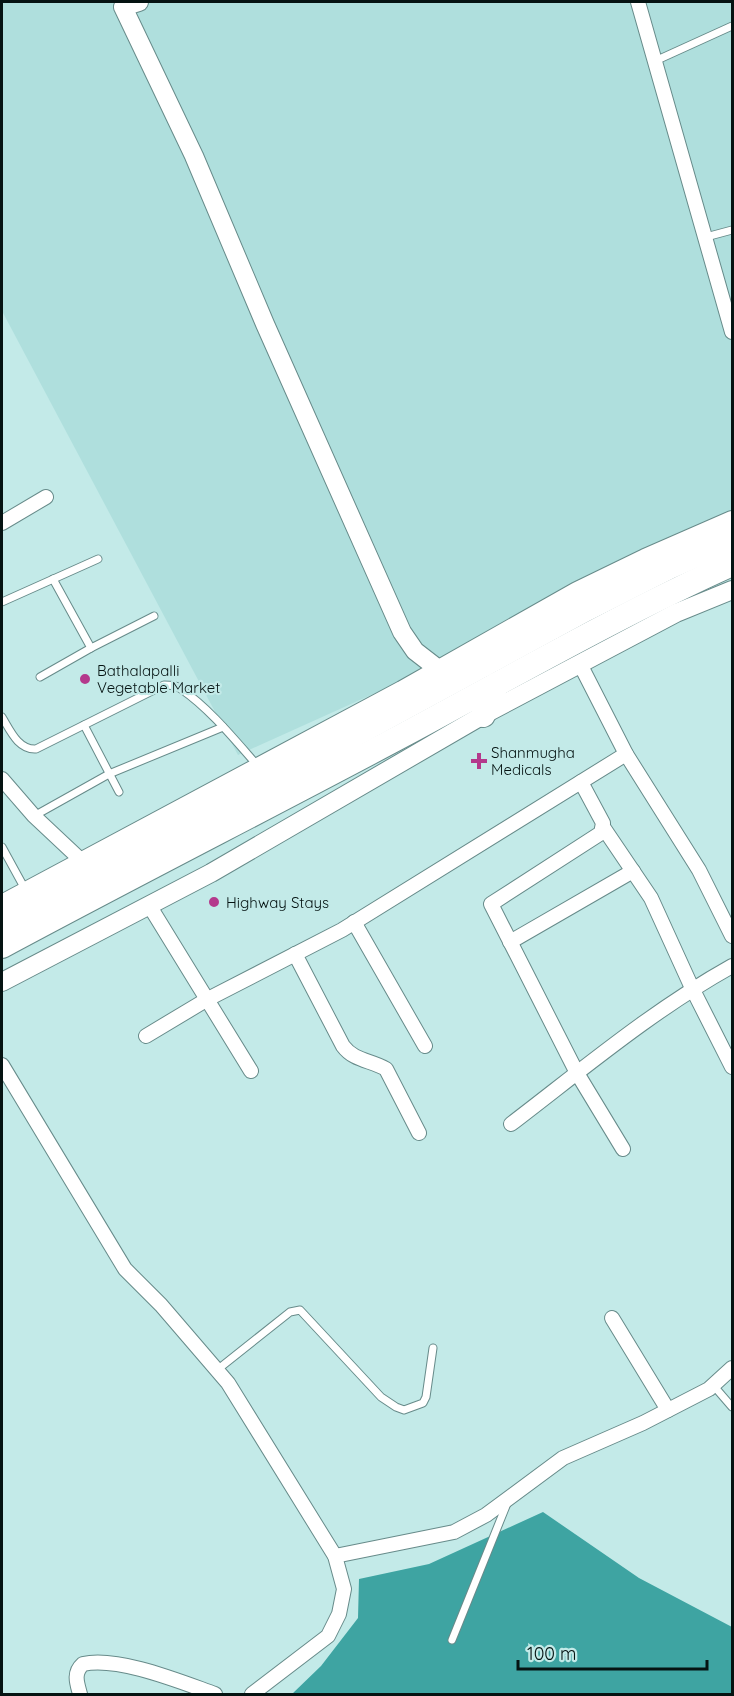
<svg xmlns="http://www.w3.org/2000/svg" width="734" height="1696" viewBox="0 0 734 1696" font-family="Quicksand,sans-serif">
	<style>
		.built { fill: #afdfdd }
		.water { fill: #3ea4a2 }
		.lines { fill: none; stroke-linecap: round; stroke-linejoin: round }
		.lane-casing { stroke: #678b8a; stroke-width: 9 }
		.street-casing { stroke: #678b8a; stroke-width: 16 }
		.secondary-casing { stroke: #678b8a; stroke-width: 20 }
		.highway-casing { stroke: #678b8a; stroke-width: 26 }
		.lane { stroke: #fff; stroke-width: 7 }
		.street { stroke: #fff; stroke-width: 14 }
		.secondary { stroke: #fff; stroke-width: 18 }
		.highway { stroke: #fff; stroke-width: 24 }
		.poi-dot { fill: #b4398c; stroke: #c3eae8; stroke-width: 2 }
		.labels { text-anchor: middle; dominant-baseline: central; stroke-width: 4.5; stroke-linejoin: round; paint-order: stroke }
		.poi-label { font-size: 15px; fill: #051312; stroke: #c3eae8; text-anchor: start }
	</style>
	<rect width="100%" height="100%" fill="#c3eae8"/>
	<!-- built -->
	<path class="built" d="M2,2H732V532L238,755L2,311Z"/>
	<!-- water -->
	<path class="water" d="M543,1512L639,1578L732,1627V1694H292L321,1666L358,1618L359,1579L429,1564Z"/>
	<g class="lines">
		<defs>
			<g id="lane">
				<path d="M655,61L732,26"/>
				<path d="M706,237L732,230"/>
				<path d="M53,579L91,648L154,616"/>
				<path d="M2,602L98,559"/>
				<path d="M40,677L91,648"/>
				<path d="M2,717C10,730 18,750 36,749L164,685C170,685 176,685 181,689C209,708 235,740 257,765"/>
				<path d="M84,725L119,792"/>
				<path d="M34,816L109,774L223,727"/>
				<path d="M2,847L25,889"/>
				<path d="M217,1370L290,1312L300,1310L381,1397L396,1407L404,1410L423,1403L426,1397L433,1348"/>
				<path d="M713,1385L732,1407"/>
				<path d="M452,1640L508,1501"/>
			</g>
			<g id="street">
				<path d="M638,2L732,332"/>
				<path d="M2,523L46,497"/>
				<path d="M580,664L626,754L699,870L732,936"/>
				<path d="M2,779L34,816L83,862"/>
				<path d="M581,782L603,823L601,833L491,904L577,1073L623,1149"/>
				<path d="M603,827L651,898L692,988L732,1067"/>
				<path d="M149,905L251,1071"/>
				<path d="M354,922L425,1046"/>
				<path d="M510,942L633,871"/>
				<path d="M295,954L343,1046C354,1061 371,1060 386,1069L419,1133"/>
				<path d="M146,1036L206,1000L342,930L626,754"/>
				<path d="M2,1065L125,1269L161,1305L228,1383L335,1556L344,1589L339,1614L328,1636L252,1694"/>
				<path d="M511,1124C583,1069 653,1010 732,966"/>
				<path d="M612,1318L668,1410"/>
				<path d="M335,1556L454,1532L486,1515L563,1458L643,1423L709,1389L732,1368"/>
				<path d="M80,1694C77,1683 73,1673 83,1664C118,1656 181,1682 215,1694"/>
			</g>
			<g id="secondary">
				<path d="M139,2L123,7L194,156L265,324L402,632L415,651L446,675"/>
				<path d="M2,904L402,690L577,591L645,558L732,520"/>
				<path d="M2,982L211,873L483,715L676,613L732,590"/>
			</g>
			<g id="highway">
				<path d="M483,715L496,685"/>
				<path d="M2,926L586,609L669,567L732,539"/>
				<path d="M2,946C136,874 272,805 407,733C515,675 621,614 732,564"/>
			</g>
		</defs>
		<!-- lane casing -->
		<use href="#lane" class="lane-casing"/>
		<!-- street casing -->
		<use href="#street" class="street-casing"/>
		<!-- secondary casing -->
		<use href="#secondary" class="secondary-casing"/>
		<!-- highway casing -->
		<use href="#highway" class="highway-casing"/>
		<!-- lane -->
		<use href="#lane" class="lane"/>
		<!-- street -->
		<use href="#street" class="street"/>
		<!-- secondary -->
		<use href="#secondary" class="secondary"/>
		<!-- highway -->
		<use href="#highway" class="highway"/>
	</g>
	<!-- markers -->
	<g class="poi-dot">
		<circle cx="85" cy="679" r="6"/>
		<path d="M476 752h6v6h6v6h-6v6h-6v-6h-6v-6h6z"/>
		<circle cx="214" cy="902" r="6"/>
	</g>
	<g class="labels">
		<!-- poi labels -->
		<g class="poi-label">
			<text x="97" y="670">Bathalapalli<tspan x="97" dy="17">Vegetable Market</tspan></text>
			<text x="491" y="752">Shanmugha<tspan x="491" dy="17">Medicals</tspan></text>
			<text x="226" y="902">Highway Stays</text>
		</g>
	</g>
	<!-- border -->
	<rect width="734" height="1696" fill="none" stroke="#051312" stroke-width="6"/>
	<!-- scale -->
	<path d="M518 1660v9h189v-9" fill="none" stroke="#051312" stroke-width="3"/>
	<text x="527" y="1660" font-size="18" fill="#051312" stroke="#c3eae8" stroke-width="4.5" paint-order="stroke">100 m</text>
</svg>
